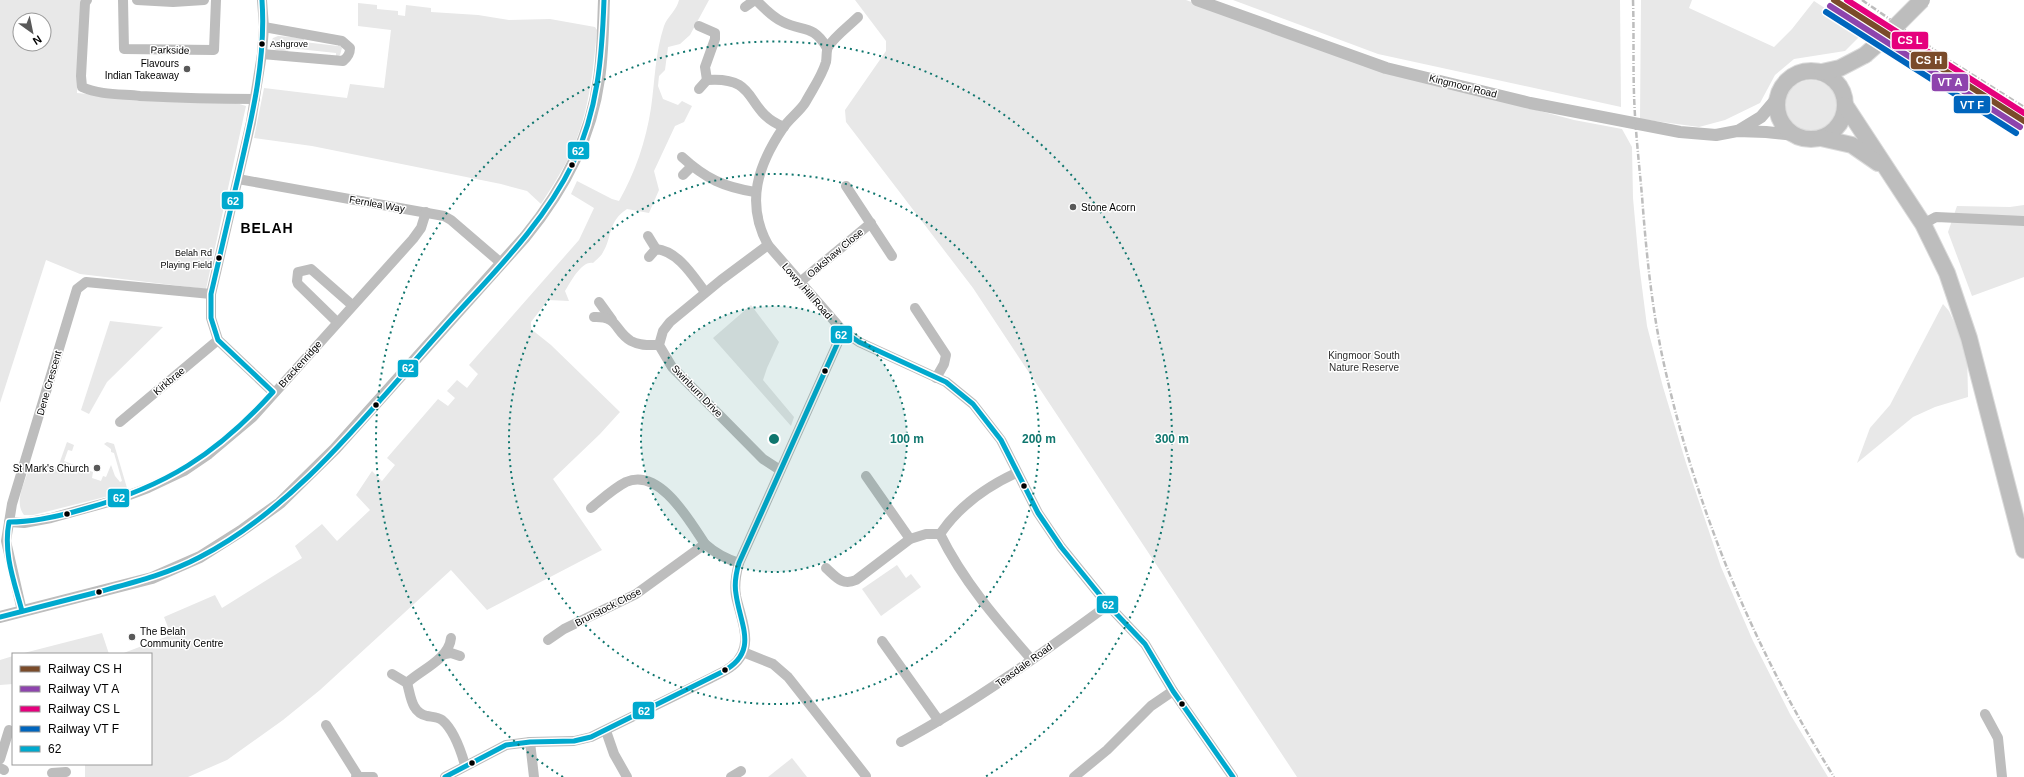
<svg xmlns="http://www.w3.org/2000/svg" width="2024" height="777" viewBox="0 0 2024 777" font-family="Arial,sans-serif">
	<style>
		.green { fill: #e8e8e8; fill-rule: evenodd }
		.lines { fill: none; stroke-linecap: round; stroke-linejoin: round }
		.trunk-casing { stroke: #dbdbdb; stroke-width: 18 }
		.minor { stroke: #bdbdbd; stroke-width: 10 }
		.tertiary { stroke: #bdbdbd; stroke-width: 12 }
		.trunk { stroke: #bdbdbd; stroke-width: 16 }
		.rail { stroke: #bdbdbd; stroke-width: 2.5; stroke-dasharray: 6 2 1 2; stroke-linecap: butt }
		.trunk-bridge-casing { stroke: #dbdbdb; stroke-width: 18; stroke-linecap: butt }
		.trunk-bridge { stroke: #bdbdbd; stroke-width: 16 }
		.bus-1-casing { stroke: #fff; stroke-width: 8 }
		.bus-1 { stroke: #00a9ce; stroke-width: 5 }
		.rail-1-casing { stroke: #fff; stroke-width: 9 }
		.rail-2-casing { stroke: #fff; stroke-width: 9 }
		.rail-3-casing { stroke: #fff; stroke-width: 9 }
		.rail-4-casing { stroke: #fff; stroke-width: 9 }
		.rail-1 { stroke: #7a4b2a; stroke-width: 6 }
		.rail-2 { stroke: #8e44ad; stroke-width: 6 }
		.rail-3 { stroke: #e5007d; stroke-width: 6 }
		.rail-4 { stroke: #0065bd; stroke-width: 6 }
		.ring { fill: none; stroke: #0f766e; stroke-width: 2; stroke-dasharray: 2 4 }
		.bus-dot { fill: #000; stroke: #fff; stroke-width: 1.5 }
		.poi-dot { fill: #595959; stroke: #fff; stroke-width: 1.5 }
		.labels { text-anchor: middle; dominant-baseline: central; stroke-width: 3; stroke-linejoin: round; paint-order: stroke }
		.bus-label { font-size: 9px; fill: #000; stroke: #fff; text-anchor: start }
		.street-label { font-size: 10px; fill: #000; stroke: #fff }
		.poi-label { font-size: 10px; fill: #000; stroke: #fff; text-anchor: end }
		.park-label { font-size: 10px; fill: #2d2d2d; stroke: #fff }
		.district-label { font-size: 14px; font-weight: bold; letter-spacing: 1px; fill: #000; stroke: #fff }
		.centre { fill: #0f766e; stroke: #fff; stroke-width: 2 }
		.ring-label { font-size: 12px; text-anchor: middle; font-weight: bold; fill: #0f766e; stroke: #fff; stroke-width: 3; stroke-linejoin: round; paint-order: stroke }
		.line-badge { stroke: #fff; stroke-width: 1.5 }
		.badge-label { font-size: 11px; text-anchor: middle; font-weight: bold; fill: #fff }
	</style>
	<rect width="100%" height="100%" fill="#fff"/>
	<!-- green -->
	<g class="green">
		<path d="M0,0H81L77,93L141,99L233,102L246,106L206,289L80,274L46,260L0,403ZM20,20H44V44H20Z"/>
		<path d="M679,0H709L690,35L680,44L668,47L665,70L659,76L658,86L663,99L678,105L682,101L692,106L684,122L675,126L654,171L659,190L649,213L627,209C607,222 613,237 602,254C600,257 596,260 593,263C581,261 571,282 565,291L569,301L548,300L531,322V329L551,345L620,412L600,434L553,479L602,550L487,610L451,570L320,690L283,720L227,760L188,777H85V764H151V654H121L171,635L164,617L215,595L222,608L302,558L295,546L322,524L337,541L370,510L356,495L372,471L382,481L395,465L387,458L438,399L448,406L455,398L447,391L457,380L467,388L478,374L469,365L579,240L594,208L571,194L577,181L612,199L619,201C635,173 646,141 651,108C655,81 655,53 664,26C667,17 677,10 679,0Z"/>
		<path d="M855,0H1186L1364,64L1574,120L1622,129L1632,147L1633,198L1639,264L1647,326L1663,387L1686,463L1721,567L1753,641L1790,714L1828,777H1297L973,288L846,122L845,110L886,51V41Z"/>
		<path d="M1233,0H1620L1621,107L1378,54Z"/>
		<path d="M1641,0H1692L1689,8L1774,47L1792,29L1814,1L1863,33L1845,51L1794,59L1775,75L1760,103L1725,120L1699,127L1640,119Z"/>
		<path d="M358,3L377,5V9L398,11V15L405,16L406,5L431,8V12L478,15L509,20L550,19L595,27L597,30C593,75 588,120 567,161C559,176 550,190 541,204L527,191L501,184L312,146L254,138L264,88L347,98L350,84L384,88L391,30L358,26Z"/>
		<path d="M278,36L304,38V42L338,46V44L342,48L340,55L336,57V53L289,48L288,52L276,50L272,47L271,42L273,38Z"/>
		<circle cx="1811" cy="107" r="27"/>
		<path d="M2024,205V277L1972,296L1948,232L1957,206L2010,207Z"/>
		<path d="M1943,304L1949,311L1967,350L1968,397L1935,407L1913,417L1857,463L1870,428L1890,405Z"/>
		<path d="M751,305L779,342L767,368L763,380L794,417L791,426L713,338Z"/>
		<path d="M110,321L163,327L107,382L89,414L81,410Z"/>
		<path d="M67,442L74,445L72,451L68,450L64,461L93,472L92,478L101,481L103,476L106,477L111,465L115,476L120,482L122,481L114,453L111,452V449L104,444L107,442L114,444L127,488L117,494L33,515H24C14,502 24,485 28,471L58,467Z"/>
		<path d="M897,565L906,578L911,574L921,587L881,616L862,589Z"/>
		<path d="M102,633L109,654H20Z"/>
		<path d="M13,656V684L0,685V660Z"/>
		<path d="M792,758L807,777H768Z"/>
	</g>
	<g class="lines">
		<defs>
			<g id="trunk">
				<circle cx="1811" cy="105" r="34"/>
				<path d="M1822,72L1840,68L1865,55"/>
				<path d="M1845,105L1923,224L1947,273L1969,338L2024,550"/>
				<path d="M1821,138L1852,145L1878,163"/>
			</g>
		</defs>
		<!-- trunk casing -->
		<use href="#trunk" class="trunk-casing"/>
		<!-- minor -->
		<g class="minor">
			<path d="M87,0L85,3L81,76L82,87C100,95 121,94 140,96C179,98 217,99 255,99"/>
			<path d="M123,0L124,49L214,50L216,0"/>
			<path d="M137,0L173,2L204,0"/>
			<path d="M262,0L264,27L262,54L251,122L211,294V318L218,340L273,392"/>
			<path d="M756,0C764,8 772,17 783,22C803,32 813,24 827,48"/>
			<path d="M745,7L755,0"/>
			<path d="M858,17C849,26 835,36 828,47C826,51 827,57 826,62C822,76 812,90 805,103C799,112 789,119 783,128C758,165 745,203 768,245L843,331L859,342L946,382L973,404L1001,440L1038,513L1061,547L1108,605L1145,644L1173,691L1233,777"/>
			<path d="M699,26L715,33V39L705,67L707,80C761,76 743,111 784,127"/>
			<path d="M262,54L343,61C348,57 350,54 350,48L342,41L264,27"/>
			<path d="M699,89L707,80"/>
			<path d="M682,157C706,179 724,187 755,192"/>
			<path d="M683,175L692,166"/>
			<path d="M238,179L444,216L451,220L501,263"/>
			<path d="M846,186L892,256"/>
			<path d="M1923,224L1936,217L2024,221"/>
			<path d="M648,236L656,249"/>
			<path d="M768,245L721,280L670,322L663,331L659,345L672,367L763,459L780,470"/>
			<path d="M649,257L656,249C678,251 693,276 705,292"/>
			<path d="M800,282L871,223"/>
			<path d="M599,302L612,320"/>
			<path d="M915,308L946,355L944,364L936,378"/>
			<path d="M594,317C619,316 614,331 631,341C640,346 650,345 659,345"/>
			<path d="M337,322L298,284L297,281L298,272L311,269L352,305"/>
			<path d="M120,422L218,340"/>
			<path d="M1016,473C986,487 959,506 940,534C963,581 997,620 1031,659"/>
			<path d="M866,476L910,539"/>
			<path d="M591,508C602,499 614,488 626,482C660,467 690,522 705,544C715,553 726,559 739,563"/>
			<path d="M9,522L24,523L51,518L116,500L148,488L184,471L209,454L253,417L413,239L421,228L426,212"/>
			<path d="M826,568C836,577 842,586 856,580L910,539L926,534H940"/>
			<path d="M22,611L6,541L12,504L77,289L86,282L211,294"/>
			<path d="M548,640L564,629L636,594L705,544"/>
			<path d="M882,641L939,721"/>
			<path d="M743,652L773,664L788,677L866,776"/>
			<path d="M445,654L451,653L460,656"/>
			<path d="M392,674L407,683C411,696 411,712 427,716C432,717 438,717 442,720C454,730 461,751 465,765"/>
			<path d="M407,683C421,670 449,659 451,638"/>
			<path d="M1985,714L1998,738L2002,777"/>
			<path d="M326,725L358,776"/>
			<path d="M606,731L614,754L627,777"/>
			<path d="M530,742L534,777"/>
			<path d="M901,742C974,703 1041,654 1108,605"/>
			<path d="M0,759L9,730"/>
			<path d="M0,768L4,770"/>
			<path d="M52,773L66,772"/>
			<path d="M356,777H373"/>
			<path d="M445,777L506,745L530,742L574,741L591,737L711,678C718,674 726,671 732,666C756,647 741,620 736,596C734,585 736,574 739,563L843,331"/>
			<path d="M731,777L741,771"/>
			<path d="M1074,777L1107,750L1151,706L1173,691"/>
		</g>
		<!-- tertiary -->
		<g class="tertiary">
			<path d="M1197,0L1386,68L1530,103L1680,132L1716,135L1737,131L1766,132L1795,135"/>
			<path d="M1738,131L1761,117L1778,97"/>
			<path d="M0,617L152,578L200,557L241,531L280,503L335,449L525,237C562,192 591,138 599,79C603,53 603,26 604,0"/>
		</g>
		<!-- trunk -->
		<use href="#trunk" class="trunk"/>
		<!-- rail -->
		<g class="rail">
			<path d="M1633,0C1634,31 1633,63 1634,94C1635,128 1639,162 1642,196C1646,249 1651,302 1662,355C1694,505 1752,646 1834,777"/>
			<path d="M1862,0L1949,60L2024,107"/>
		</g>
		<defs>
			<path id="trunk-bridge" d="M1865,55L1882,40L1922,0"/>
		</defs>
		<!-- trunk-bridge casing -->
		<use href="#trunk-bridge" class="trunk-bridge-casing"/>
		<!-- trunk-bridge -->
		<use href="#trunk-bridge" class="trunk-bridge"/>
		<defs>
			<g id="bus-1">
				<path d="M22,611C14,581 3,553 9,522C35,522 60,516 84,509C165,487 217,454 273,392L218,340L211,318V294C221,252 230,211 240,169C253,113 266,57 262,0"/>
				<path d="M0,617C31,609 63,601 94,593C131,583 166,575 200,557C298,506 369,411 442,330C489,277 542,227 573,163C598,110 602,57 604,0"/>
				<path d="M445,777L506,745L530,742L574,741L591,737L722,672C760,652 740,625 736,594C734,583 736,573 739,563L843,331L859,342L946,382L973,404L1001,440L1038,513L1061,547L1108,605L1145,644L1173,691L1233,777"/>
			</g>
		</defs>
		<!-- bus-1 casing -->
		<use href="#bus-1" class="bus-1-casing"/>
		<!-- bus-1 -->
		<use href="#bus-1" class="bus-1"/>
		<defs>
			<path id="rail-1" d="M1834,0L2024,121"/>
			<path id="rail-2" d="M1830,6L2020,127"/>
			<path id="rail-3" d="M1847,0L2024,113"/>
			<path id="rail-4" d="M1826,12L2016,133"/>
		</defs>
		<!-- rail-1 casing -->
		<use href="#rail-1" class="rail-1-casing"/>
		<!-- rail-2 casing -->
		<use href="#rail-2" class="rail-2-casing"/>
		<!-- rail-3 casing -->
		<use href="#rail-3" class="rail-3-casing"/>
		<!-- rail-4 casing -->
		<use href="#rail-4" class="rail-4-casing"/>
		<!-- rail-1 -->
		<use href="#rail-1" class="rail-1"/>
		<!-- rail-2 -->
		<use href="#rail-2" class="rail-2"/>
		<!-- rail-3 -->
		<use href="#rail-3" class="rail-3"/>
		<!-- rail-4 -->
		<use href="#rail-4" class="rail-4"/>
	</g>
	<!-- distance rings -->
	<circle cx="774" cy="439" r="133" fill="#0f766e" fill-opacity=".12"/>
	<g class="ring">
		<circle cx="774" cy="439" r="133"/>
		<circle cx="774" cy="439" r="265"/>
		<path d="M563 777A398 398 0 1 1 985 777"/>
	</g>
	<!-- markers -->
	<g class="bus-dot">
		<circle cx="262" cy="44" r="3.5"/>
		<circle cx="572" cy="165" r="3.5"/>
		<circle cx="219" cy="258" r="3.5"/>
		<circle cx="825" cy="371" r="3.5"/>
		<circle cx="376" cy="405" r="3.5"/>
		<circle cx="1024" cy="486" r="3.5"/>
		<circle cx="67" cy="514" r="3.5"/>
		<circle cx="99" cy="592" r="3.5"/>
		<circle cx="725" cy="670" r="3.5"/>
		<circle cx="1182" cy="704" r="3.5"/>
		<circle cx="472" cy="763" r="3.5"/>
	</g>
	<g class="poi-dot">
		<circle cx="187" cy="69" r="4"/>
		<circle cx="1073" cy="207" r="4"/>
		<circle cx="97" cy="468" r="4"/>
		<circle cx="132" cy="637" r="4"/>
	</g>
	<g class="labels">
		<!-- bus labels -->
		<g class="bus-label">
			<text x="270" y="44">Ashgrove</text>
			<text x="212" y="253" text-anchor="end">Belah Rd<tspan x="212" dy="12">Playing Field</tspan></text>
		</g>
		<!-- street labels -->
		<g class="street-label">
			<text transform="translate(170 50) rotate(1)">Parkside</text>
			<text transform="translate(1463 86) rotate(14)">Kingmoor Road</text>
			<text transform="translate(377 204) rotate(10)">Fernlea Way</text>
			<text transform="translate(835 253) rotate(-40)">Oakshaw Close</text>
			<text transform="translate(807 291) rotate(49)">Lowry Hill Road</text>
			<text transform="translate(300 364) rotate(-48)">Brackenridge</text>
			<text transform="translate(169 381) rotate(-40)">Kirkbrae</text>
			<text transform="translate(49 383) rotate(-74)">Dene Crescent</text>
			<text transform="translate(697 391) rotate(46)">Swinburn Drive</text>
			<text transform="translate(608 607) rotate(-27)">Brunstock Close</text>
			<text transform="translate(1024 665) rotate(-36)">Teasdale Road</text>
		</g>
		<!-- poi labels -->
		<g class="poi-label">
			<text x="179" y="63">Flavours<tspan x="179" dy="12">Indian Takeaway</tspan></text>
			<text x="1081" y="207" text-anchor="start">Stone Acorn</text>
			<text x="89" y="468">St Mark's Church</text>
			<text x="140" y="631" text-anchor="start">The Belah<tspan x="140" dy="12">Community Centre</tspan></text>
		</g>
		<!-- park labels -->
		<g class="park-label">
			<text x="1364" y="355">Kingmoor South<tspan x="1364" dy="12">Nature Reserve</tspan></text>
		</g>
		<!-- district labels -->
		<g class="district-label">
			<text x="267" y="228">BELAH</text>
		</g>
	</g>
	<circle cx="774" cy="439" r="6" class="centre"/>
	<g class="ring-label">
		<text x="907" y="443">100 m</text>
		<text x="1039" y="443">200 m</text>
		<text x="1172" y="443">300 m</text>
	</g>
	<g class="line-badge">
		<rect x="1891" y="31" width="38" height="19" rx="4" fill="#e5007d"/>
		<rect x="1910" y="51" width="38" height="19" rx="4" fill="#7a4b2a"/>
		<rect x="1931" y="73" width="38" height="19" rx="4" fill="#8e44ad"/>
		<rect x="1953" y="95" width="38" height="19" rx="4" fill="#0065bd"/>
		<rect x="567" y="141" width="23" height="19" rx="4" fill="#00a9ce"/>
		<rect x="221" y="191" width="23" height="19" rx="4" fill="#00a9ce"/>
		<rect x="830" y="325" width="23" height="19" rx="4" fill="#00a9ce"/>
		<rect x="397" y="359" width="22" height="19" rx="4" fill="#00a9ce"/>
		<rect x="107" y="488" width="23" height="20" rx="4" fill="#00a9ce"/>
		<rect x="1096" y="595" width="23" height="19" rx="4" fill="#00a9ce"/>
		<rect x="632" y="701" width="23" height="19" rx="4" fill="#00a9ce"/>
	</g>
	<g class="badge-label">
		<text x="1910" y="44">CS L</text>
		<text x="1929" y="64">CS H</text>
		<text x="1950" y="86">VT A</text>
		<text x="1972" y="109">VT F</text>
		<text x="578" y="155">62</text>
		<text x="233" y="205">62</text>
		<text x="841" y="339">62</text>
		<text x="408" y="372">62</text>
		<text x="119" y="502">62</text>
		<text x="1108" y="609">62</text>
		<text x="644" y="715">62</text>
	</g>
	<!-- legend -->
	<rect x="12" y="653" width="140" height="112" fill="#ffffff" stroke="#999999"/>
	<rect x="20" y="666" width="20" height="6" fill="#7a4b2a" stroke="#999999"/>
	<text x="48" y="673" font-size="12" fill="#000000">Railway CS H</text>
	<rect x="20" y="686" width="20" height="6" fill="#8e44ad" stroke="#999999"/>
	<text x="48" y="693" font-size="12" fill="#000000">Railway VT A</text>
	<rect x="20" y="706" width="20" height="6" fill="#e5007d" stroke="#999999"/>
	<text x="48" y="713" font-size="12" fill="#000000">Railway CS L</text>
	<rect x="20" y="726" width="20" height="6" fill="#0065bd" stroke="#999999"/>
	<text x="48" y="733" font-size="12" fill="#000000">Railway VT F</text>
	<rect x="20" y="746" width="20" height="6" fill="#00a9ce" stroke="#999999"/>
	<text x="48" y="753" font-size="12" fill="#000000">62</text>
	<!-- north arrow -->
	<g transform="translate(32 32) rotate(147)"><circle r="19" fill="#ffffff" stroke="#999999"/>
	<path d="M0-3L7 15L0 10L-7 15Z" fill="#595959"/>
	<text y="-6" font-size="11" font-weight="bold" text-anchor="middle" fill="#000000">N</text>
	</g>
</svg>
